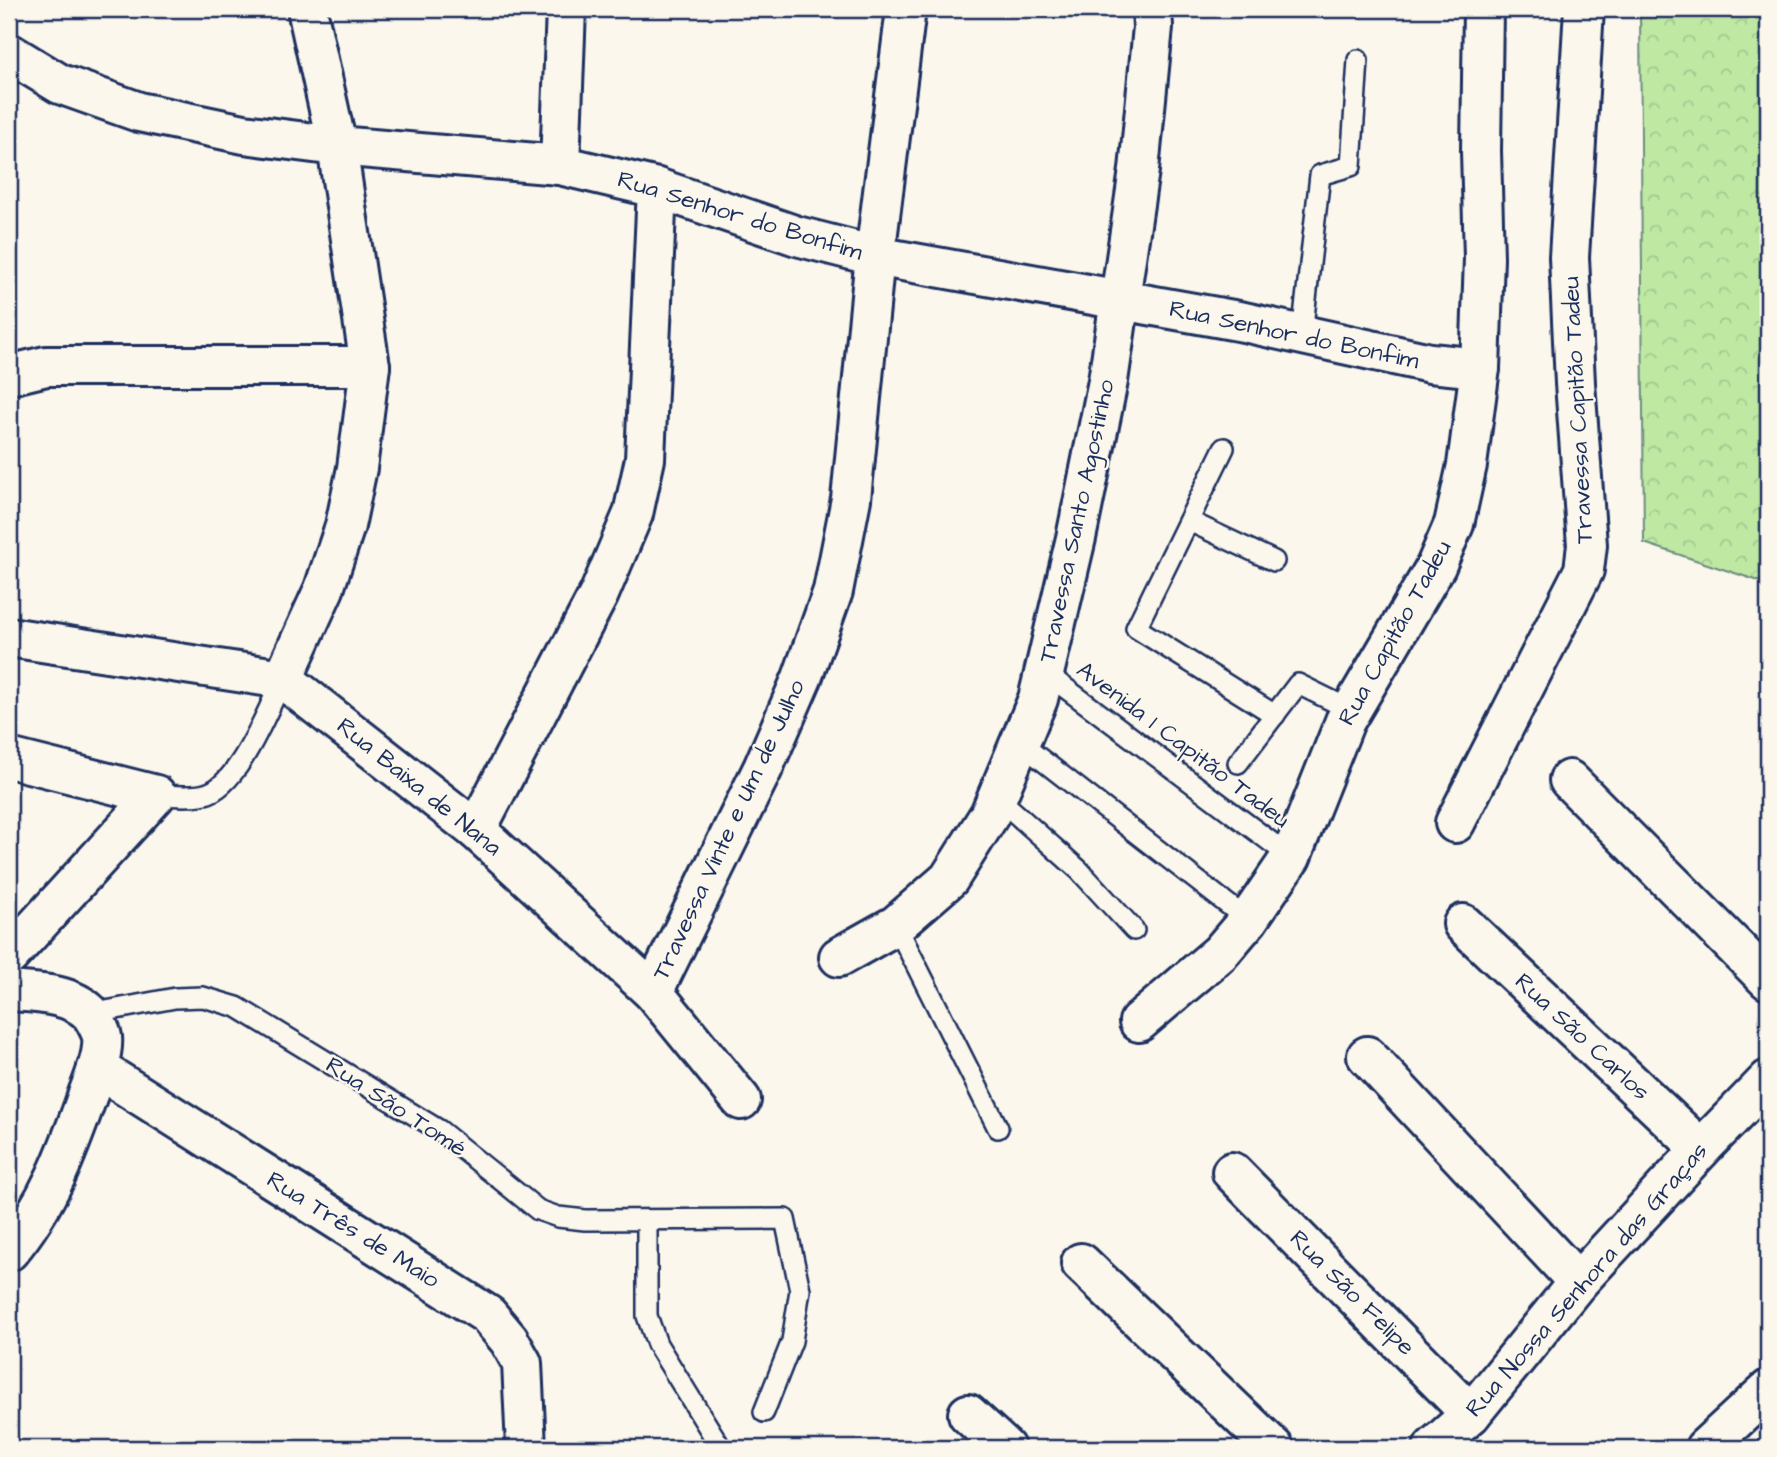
<svg xmlns="http://www.w3.org/2000/svg" width="1777" height="1457" viewBox="0 0 1777 1457" font-family="'Architects Daughter',sans-serif">
	<style>
		.forest { fill: url(#forest-crowns); stroke: #6d8c80; stroke-width: 2 }
		.lines { fill: none; stroke-linecap: round; stroke-linejoin: round }
		.service-casing { stroke: #1b2f5e; stroke-width: 24 }
		.minor-casing { stroke: #1b2f5e; stroke-width: 44 }
		.service { stroke: #fbf7ec; stroke-width: 19 }
		.minor { stroke: #fbf7ec; stroke-width: 38 }
		.labels { text-anchor: middle; dominant-baseline: central; stroke-width: 5; stroke-linejoin: round; paint-order: stroke }
		.street-label { font-size: 24px; fill: #1b2f5e; stroke: #fbf7ec }
	</style>
	<defs>
		<pattern id="forest-crowns" width="20" height="18" patternUnits="userSpaceOnUse" patternTransform="scale(1.75)"><rect width="20" height="18" fill="#bfe8a3"/><path d="M2 6a3 3 0 1 1 6 0M12 15a3 3 0 1 1 6 0" fill="none" stroke="#a4c78f"/></pattern>
	</defs>
	<rect width="100%" height="100%" fill="#fbf7ec"/>
	<filter id="ink" filterUnits="userSpaceOnUse"><feTurbulence type="fractalNoise" baseFrequency=".0143" numOctaves="2"/><feDisplacementMap in="SourceGraphic" scale="14" xChannelSelector="R" yChannelSelector="G"/><feConvolveMatrix kernelMatrix="1 2 1 2 8 2 1 2 1" color-interpolation-filters="sRGB"/></filter>
	<g filter="url(#ink)">
		<!-- forest -->
		<path class="forest" d="M1640,9H1768V584L1644,543Z"/>
		<g class="lines">
			<defs>
				<g id="service">
					<path d="M1302,335L1320,175L1351,166L1358,60"/>
					<path d="M1224,448L1136,628L1275,715"/>
					<path d="M1189,521L1274,561"/>
					<path d="M1044,672L1291,857"/>
					<path d="M1020,743L1248,920"/>
					<path d="M1238,763L1298,684L1351,710"/>
					<path d="M156,795C172,795 190,798 205,794C239,786 268,708 283,679"/>
					<path d="M997,797L1079,870L1134,930"/>
					<path d="M896,925L998,1128"/>
					<path d="M90,1014L175,998L203,997L237,1007L439,1130L538,1210L558,1217L585,1220L785,1219L800,1290L792,1341L764,1412"/>
					<path d="M647,1220V1316L657,1344L718,1443"/>
				</g>
				<g id="minor">
					<path d="M9,53L60,84L139,112L244,134L337,146L560,165L657,188L797,236L875,256L1244,322L1430,363L1480,368"/>
					<path d="M560,165L566,9"/>
					<path d="M9,375L46,366H370"/>
					<path d="M9,637L283,679L476,830L653,992L741,1100"/>
					<path d="M283,679L324,589L345,526L357,468L370,366L337,146L307,9"/>
					<path d="M9,758L156,795L9,956"/>
					<path d="M1569,780L1768,980"/>
					<path d="M1455,823L1584,570L1587,545L1575,383L1569,257L1584,9"/>
					<path d="M476,830L599,594L633,514L645,459L657,188"/>
					<path d="M1463,924L1701,1149"/>
					<path d="M839,957L896,925L949,879L990,814L1038,699L1076,538L1108,381L1139,170L1153,27L1152,9"/>
					<path d="M9,991C35,993 70,993 90,1013C94,1018 101,1031 102,1037C104,1053 94,1079 88,1094C68,1151 48,1205 9,1251"/>
					<path d="M653,992L763,768L802,678L833,591L851,499L875,256L906,9"/>
					<path d="M1139,1022L1220,953L1248,920L1291,857L1345,721L1436,566L1454,524L1467,465L1480,368L1484,258L1481,151L1483,9"/>
					<path d="M1367,1056L1578,1282"/>
					<path d="M97,1068L488,1315L509,1340L522,1363L526,1448"/>
					<path d="M1232,1172L1471,1414"/>
					<path d="M1081,1263L1274,1448"/>
					<path d="M968,1414L1005,1448"/>
					<path d="M1433,1448L1471,1414L1578,1282L1701,1149L1768,1080"/>
					<path d="M1705,1448L1768,1390"/>
				</g>
			</defs>
			<!-- service casing -->
			<use href="#service" class="service-casing"/>
			<!-- minor casing -->
			<use href="#minor" class="minor-casing"/>
			<!-- service -->
			<use href="#service" class="service"/>
			<!-- minor -->
			<use href="#minor" class="minor"/>
		</g>
	</g>
	<g class="labels">
		<!-- street labels -->
		<g class="street-label">
			<text transform="translate(740 216) rotate(17)">Rua Senhor do Bonfim</text>
			<text transform="translate(1294 335) rotate(12)">Rua Senhor do Bonfim</text>
			<text transform="translate(1578 410) rotate(-93)">Travessa Capitão Tadeu</text>
			<text transform="translate(1077 521) rotate(-78)">Travessa Santo Agostinho</text>
			<text transform="translate(1395 633) rotate(-61)">Rua Capitão Tadeu</text>
			<text transform="translate(1183 745) rotate(37)">Avenida 1 Capitão Tadeu</text>
			<text transform="translate(419 787) rotate(39)">Rua Baixa de Nana</text>
			<text transform="translate(729 830) rotate(-65)">Travessa Vinte e Um de Julho</text>
			<text transform="translate(1582 1037) rotate(43)">Rua São Carlos</text>
			<text transform="translate(396 1107) rotate(33)">Rua São Tomé</text>
			<text transform="translate(353 1230) rotate(32)">Rua Três de Maio</text>
			<text transform="translate(1587 1280) rotate(-49)">Rua Nossa Senhora das Graças</text>
			<text transform="translate(1352 1293) rotate(45)">Rua São Felipe</text>
		</g>
	</g>
	<!-- margin -->
	<rect width="1777" height="1457" fill="none" stroke="#fbf7ec" stroke-width="35"/>
	<rect x="18" y="18" width="1742" height="1422" fill="none" stroke="#1b2f5e" stroke-width="2.5" filter="url(#ink)"/>
</svg>
